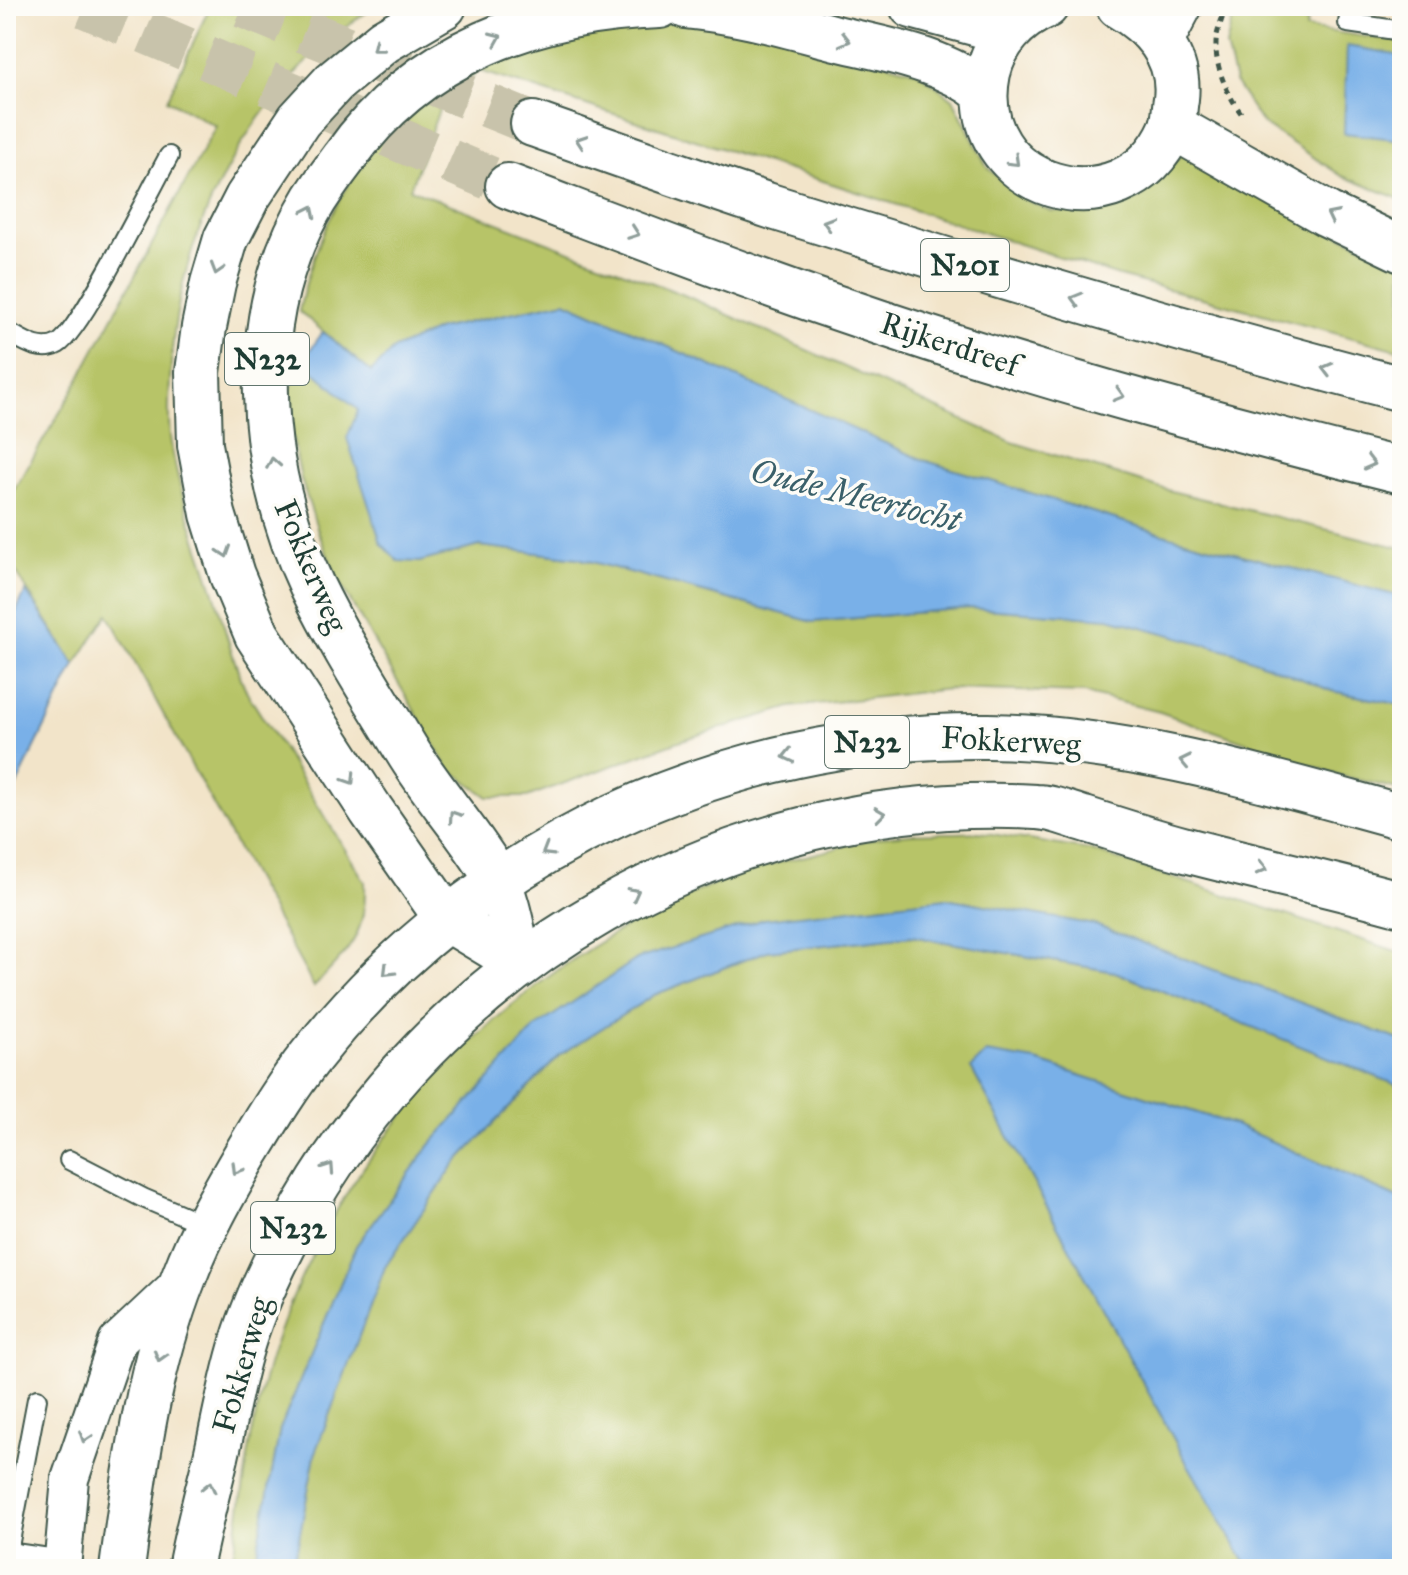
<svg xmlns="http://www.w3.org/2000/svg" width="1408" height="1575" viewBox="0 0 1408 1575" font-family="'IM FELL Great Primer',serif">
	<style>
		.green { fill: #b7c467; stroke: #6b804e; stroke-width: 2 }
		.water { fill: #79b0e8; stroke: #4c768e; stroke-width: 2 }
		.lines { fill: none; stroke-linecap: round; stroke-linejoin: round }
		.trunk-tunnel { stroke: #c8c3ab; stroke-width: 44; stroke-dasharray: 44 22; stroke-linecap: butt }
		.service-casing { stroke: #3f564a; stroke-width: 22 }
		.minor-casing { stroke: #3f564a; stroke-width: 40 }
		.primary-casing { stroke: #3f564a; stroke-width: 48 }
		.trunk-casing { stroke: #3f564a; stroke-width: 48 }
		.path { stroke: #3f564a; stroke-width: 5; stroke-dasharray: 6 6; stroke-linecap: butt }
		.service { stroke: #fff; stroke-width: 18 }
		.minor { stroke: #fff; stroke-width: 36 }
		.primary { stroke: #fff; stroke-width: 44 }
		.trunk { stroke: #fff; stroke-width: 44 }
		.oneway { stroke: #8f9e9a }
		.labels { text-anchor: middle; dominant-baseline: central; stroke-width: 7; stroke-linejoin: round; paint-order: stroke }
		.shield { fill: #fdfcf7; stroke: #62766e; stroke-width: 2 }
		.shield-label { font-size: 30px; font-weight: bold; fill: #1f3d34 }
		.street-label { font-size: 32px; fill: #1f3d34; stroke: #fdfcf7 }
		.water-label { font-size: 34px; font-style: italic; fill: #3a606a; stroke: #fdfcf7 }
	</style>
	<rect width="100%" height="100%" fill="#fdfcf7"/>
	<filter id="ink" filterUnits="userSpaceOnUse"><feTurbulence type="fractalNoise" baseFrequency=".0125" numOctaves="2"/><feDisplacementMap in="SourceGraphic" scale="16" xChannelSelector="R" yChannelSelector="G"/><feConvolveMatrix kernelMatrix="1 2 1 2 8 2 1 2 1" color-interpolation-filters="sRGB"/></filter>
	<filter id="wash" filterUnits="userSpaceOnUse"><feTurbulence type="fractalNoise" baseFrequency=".006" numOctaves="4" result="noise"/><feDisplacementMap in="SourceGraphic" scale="32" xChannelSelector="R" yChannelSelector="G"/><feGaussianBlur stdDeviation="1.8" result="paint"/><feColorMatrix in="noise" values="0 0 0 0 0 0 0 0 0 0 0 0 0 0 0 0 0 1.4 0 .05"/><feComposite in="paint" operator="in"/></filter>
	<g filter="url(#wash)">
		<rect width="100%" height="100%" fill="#f2e4c9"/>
		<!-- green -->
		<g class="green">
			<path d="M210,6H376C255,83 179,224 171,365C169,393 167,423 172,450C181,497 197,543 213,589C223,620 233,664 247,692C259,713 273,733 286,754C312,797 339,839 365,882C367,936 349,949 314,987L108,614L75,665L16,572L6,569V503L72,392L216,126L167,100Z"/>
			<path d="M1235,6H1309L1306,28L1402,42V200L1342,176L1262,123L1235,82L1226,47Z"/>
			<path d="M648,18L752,26L918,72L953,99L987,167L1017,196L1051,211L1095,212L1142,197L1188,148L1340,235L1402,263V351L1119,276L477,70L473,77L445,94L410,189L684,295L1012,442L1171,491L1402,548V597L1170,536L923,460L565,301L439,329L394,350L371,372L299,311C321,209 378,115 472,65C488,57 507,52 524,46C539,41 554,33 570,30C595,24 622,22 648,18Z"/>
			<path d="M302,361L359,410L419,562L479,546L578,558L813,622L969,608L1109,618L1234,652L1332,691L1402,705V790L1342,776L1160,712L1084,693L949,689L791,707L679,741L527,797H488L448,768L337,578L319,534L301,479L292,435L290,390Z"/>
			<path d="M980,832L1089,850L1402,953V1041L1095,925L946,898L637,959L430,1145L356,1246L280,1429L254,1569H231C243,1496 250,1419 273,1349C348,1127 528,949 748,871C770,863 795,859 818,853C840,848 861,840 883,837C914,832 948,834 980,832Z"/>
			<path d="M911,936L1115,972L1402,1087V1200L1235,1125L1036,1061L971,1068L1187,1463L1249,1569H293L316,1450L385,1267L454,1165L560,1055L654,995L767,951Z"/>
		</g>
		<!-- water -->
		<g class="water">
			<path d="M1347,46L1402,55V140L1344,133Z"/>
			<path d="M565,301L923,460L1170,536L1402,597V705L1332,691L1234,652L1109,618L969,608L813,622L578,558L479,546L419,562L398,561L381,543L347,438L358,410L302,361L323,332L371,372L394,349L439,329Z"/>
			<path d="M26,591L75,665L6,807V631Z"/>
			<path d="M946,898L1095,925L1402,1041V1087L1115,972L911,936L767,951L654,995L560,1055L454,1165L385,1267L316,1450L293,1569H254L280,1429L356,1246L430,1145L536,1027L637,959L764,919Z"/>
			<path d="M986,1053L1036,1061L1235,1125L1402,1200V1569H1249L1187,1463L971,1068Z"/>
		</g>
	</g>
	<g filter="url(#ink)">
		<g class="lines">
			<!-- trunk-tunnel -->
			<g class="trunk-tunnel">
				<path d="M85,6L508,186"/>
				<path d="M243,6L533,124"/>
			</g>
			<defs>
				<g id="service">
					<path d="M1351,6L1348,23L1402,31"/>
					<path d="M6,331C21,339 40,354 58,344C81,331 151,188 169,156"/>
					<path d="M69,1160L143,1198L206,1225"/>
					<path d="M37,1399L8,1552L63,1560"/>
				</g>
				<g id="minor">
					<path d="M1164,44L1184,6"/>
					<path d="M62,1569L70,1479L117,1342L182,1281"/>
				</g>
				<g id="primary">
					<path d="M444,6L384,41L334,82L299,120L247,198L226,239L213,283L204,327L198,372L200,445L213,514L232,575L257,635L371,810L447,919L520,963"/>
					<path d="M686,6C738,11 786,25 836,38C886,50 944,59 984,92"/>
					<path d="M912,6L1008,32"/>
					<path d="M1046,6C1017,18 995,42 988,73C964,188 1123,237 1171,129C1175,120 1174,109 1176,99C1181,57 1153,26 1119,6"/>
					<path d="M520,963C513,936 509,902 496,878C470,833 433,794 406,749C374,696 339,642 312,586C256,467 244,315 315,199C324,185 334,171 344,158C418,52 536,10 660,6"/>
					<path d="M122,1569C135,1471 147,1370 184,1277C201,1232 224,1192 248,1151C268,1118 287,1086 311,1056C475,848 725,733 988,736C1129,738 1267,780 1402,817"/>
					<path d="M190,1569C197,1531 207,1494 216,1457C224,1422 230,1387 240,1352C251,1311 271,1269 291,1231C434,961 731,789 1036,807C1052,807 1069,815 1084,819C1118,830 1152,841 1186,850C1258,869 1331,884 1402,904"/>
				</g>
				<g id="trunk">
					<path d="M533,124C613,152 693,181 773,207C982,272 1191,334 1402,389"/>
					<path d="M1172,126L1327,214L1402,250"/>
					<path d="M508,186C616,227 723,269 832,306C1019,371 1210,423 1402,471"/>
				</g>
			</defs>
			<!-- service casing -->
			<use href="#service" class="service-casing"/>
			<!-- minor casing -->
			<use href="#minor" class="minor-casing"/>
			<!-- primary casing -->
			<use href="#primary" class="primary-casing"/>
			<!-- trunk casing -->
			<use href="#trunk" class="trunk-casing"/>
			<!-- path -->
			<path class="path" d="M1226,6C1223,18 1216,32 1216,44C1215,69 1229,98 1244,117"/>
			<!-- service -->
			<use href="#service" class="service"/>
			<!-- minor -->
			<use href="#minor" class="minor"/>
			<!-- primary -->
			<use href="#primary" class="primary"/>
			<!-- trunk -->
			<use href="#trunk" class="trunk"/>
		</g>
		<!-- one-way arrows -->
		<defs><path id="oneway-chevron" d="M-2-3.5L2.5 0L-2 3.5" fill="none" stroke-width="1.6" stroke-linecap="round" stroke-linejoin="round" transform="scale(2)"/></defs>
		<g class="oneway">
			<use href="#oneway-chevron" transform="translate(496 38) rotate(-23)"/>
			<use href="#oneway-chevron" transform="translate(845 40) rotate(14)"/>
			<use href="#oneway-chevron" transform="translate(377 47) rotate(142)"/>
			<use href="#oneway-chevron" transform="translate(581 141) rotate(-161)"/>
			<use href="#oneway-chevron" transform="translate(1014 161) rotate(44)"/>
			<use href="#oneway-chevron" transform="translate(310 211) rotate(-65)"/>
			<use href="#oneway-chevron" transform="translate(1332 216) rotate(-153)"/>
			<use href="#oneway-chevron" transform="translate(828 223) rotate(-163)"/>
			<use href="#oneway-chevron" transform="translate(634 233) rotate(20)"/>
			<use href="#oneway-chevron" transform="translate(217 269) rotate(107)"/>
			<use href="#oneway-chevron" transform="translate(1076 299) rotate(-164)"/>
			<use href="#oneway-chevron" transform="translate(1327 369) rotate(-165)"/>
			<use href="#oneway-chevron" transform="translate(1119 395) rotate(16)"/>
			<use href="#oneway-chevron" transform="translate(273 463) rotate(-100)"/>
			<use href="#oneway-chevron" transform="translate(1370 463) rotate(14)"/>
			<use href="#oneway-chevron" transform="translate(225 552) rotate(72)"/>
			<use href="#oneway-chevron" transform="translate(788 756) rotate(167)"/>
			<use href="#oneway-chevron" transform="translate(1185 761) rotate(-168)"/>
			<use href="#oneway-chevron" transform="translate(350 779) rotate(57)"/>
			<use href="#oneway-chevron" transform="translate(880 814) rotate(-8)"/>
			<use href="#oneway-chevron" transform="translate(454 816) rotate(-124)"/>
			<use href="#oneway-chevron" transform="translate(547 851) rotate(149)"/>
			<use href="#oneway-chevron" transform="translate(1262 868) rotate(14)"/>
			<use href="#oneway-chevron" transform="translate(634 893) rotate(-28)"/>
			<use href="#oneway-chevron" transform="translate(388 971) rotate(135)"/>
			<use href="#oneway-chevron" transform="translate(329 1168) rotate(-56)"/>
			<use href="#oneway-chevron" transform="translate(237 1169) rotate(121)"/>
			<use href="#oneway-chevron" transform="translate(160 1356) rotate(106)"/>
			<use href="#oneway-chevron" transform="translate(85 1437) rotate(109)"/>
			<use href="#oneway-chevron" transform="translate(209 1487) rotate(-77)"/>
		</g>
	</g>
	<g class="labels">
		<!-- shield labels -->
		<g class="shield">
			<rect x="921" y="239" width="88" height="52" rx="6"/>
			<rect x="225" y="333" width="84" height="52" rx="6"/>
			<rect x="825" y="716" width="84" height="52" rx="6"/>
			<rect x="251" y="1202" width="84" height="52" rx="6"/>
		</g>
		<g class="shield-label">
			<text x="965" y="265">N201</text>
			<text x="267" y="359">N232</text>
			<text x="867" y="742">N232</text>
			<text x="293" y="1228">N232</text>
		</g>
		<!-- street labels -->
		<g class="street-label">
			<text transform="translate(950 344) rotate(18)">Rijkerdreef</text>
			<text transform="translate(311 566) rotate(67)">Fokkerweg</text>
			<text transform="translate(1011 741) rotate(3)">Fokkerweg</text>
			<text transform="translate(242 1365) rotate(-74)">Fokkerweg</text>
		</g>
		<!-- water labels -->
		<g class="water-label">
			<text transform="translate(856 495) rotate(14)">Oude Meertocht</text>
		</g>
	</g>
	<!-- margin -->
	<rect width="1408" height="1575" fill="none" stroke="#fdfcf7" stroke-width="32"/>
</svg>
